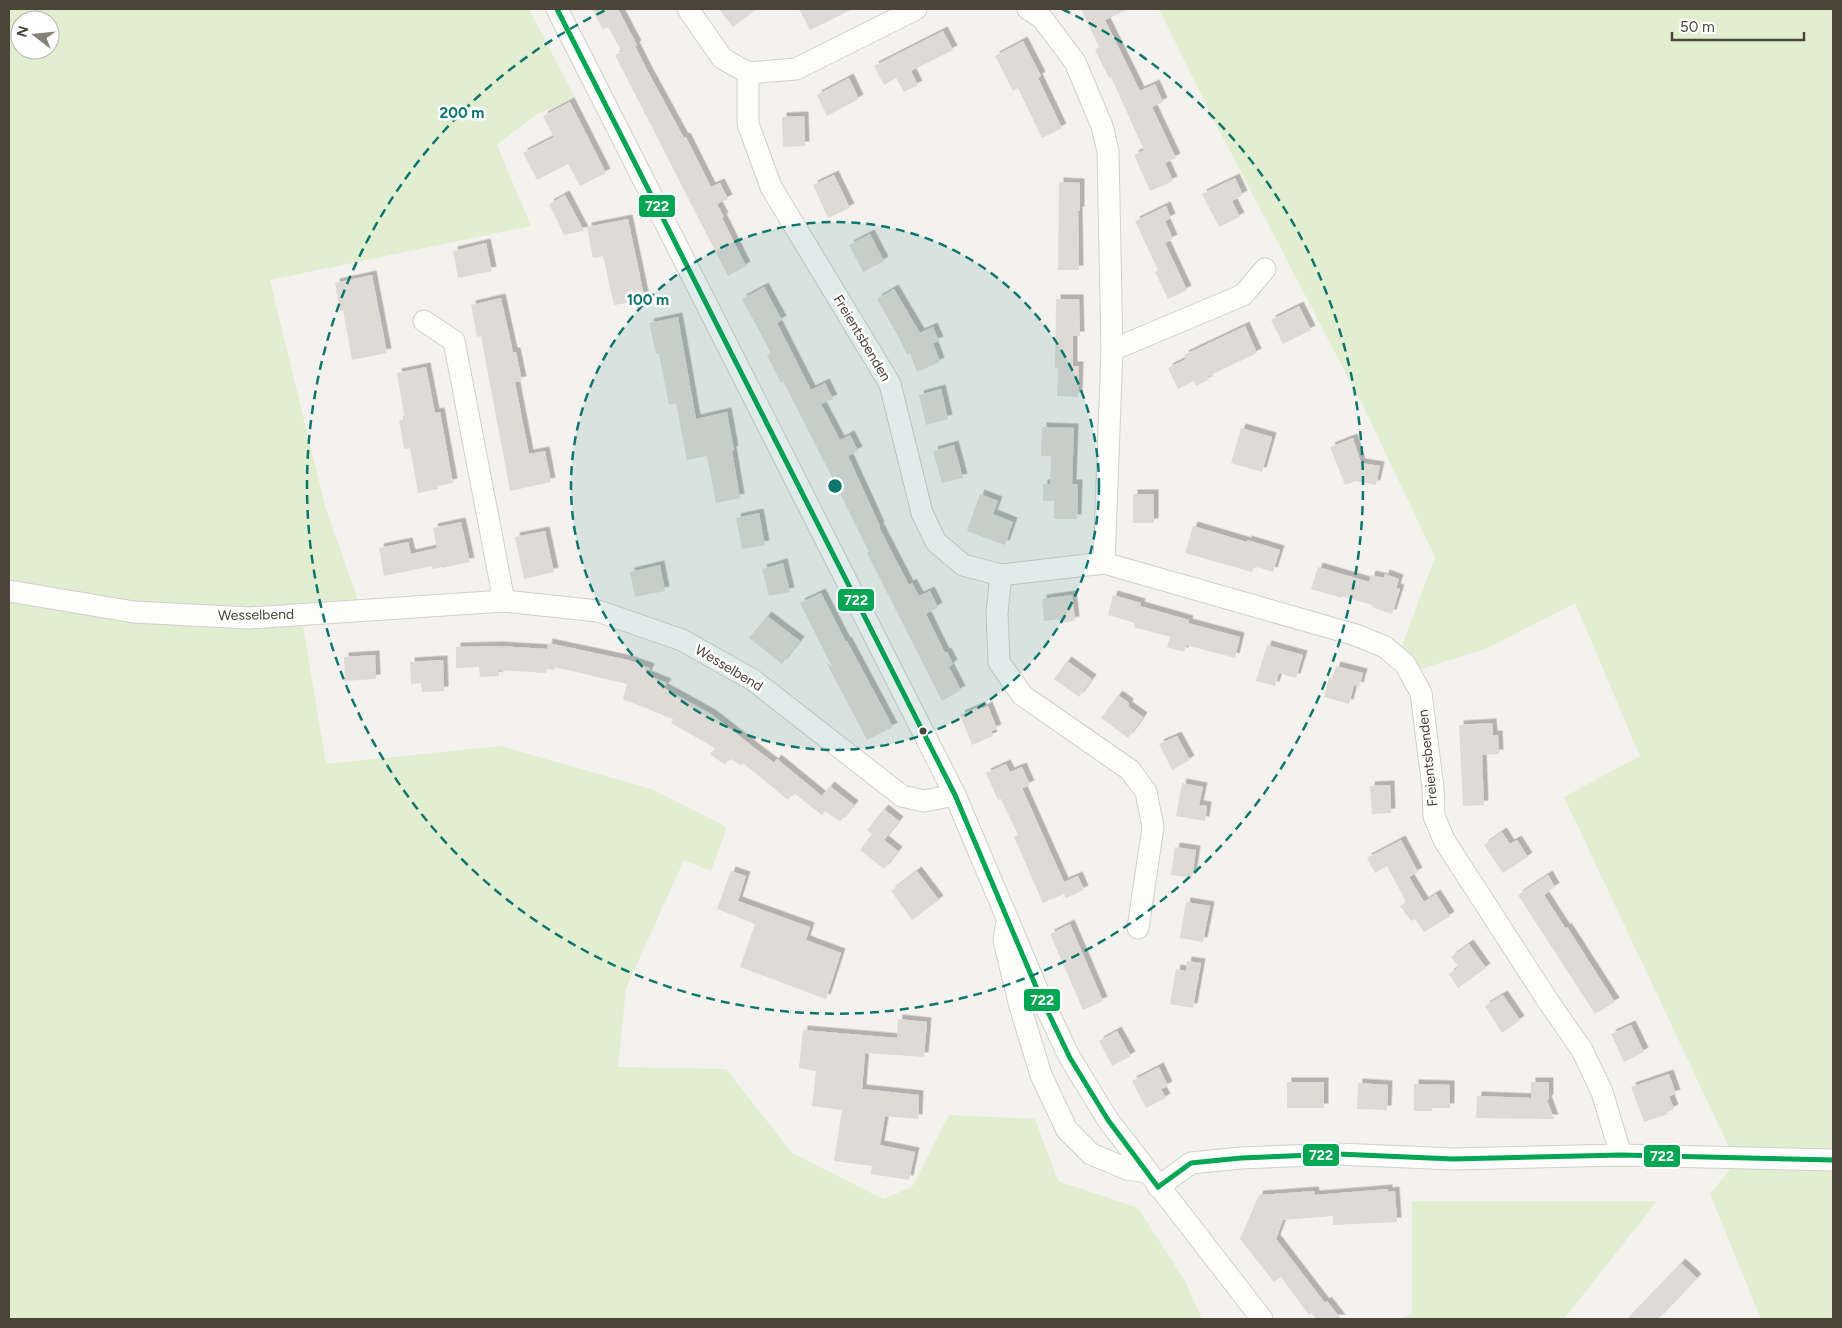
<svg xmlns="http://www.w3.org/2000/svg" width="1842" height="1328" viewBox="0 0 1842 1328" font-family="Figtree,sans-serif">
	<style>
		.green { fill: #e1eecf; fill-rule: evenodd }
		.building { fill: #dedbd6; filter: url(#shadow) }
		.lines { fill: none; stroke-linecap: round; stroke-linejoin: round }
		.minor-casing { stroke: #d2d0cb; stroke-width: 23 }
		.minor { stroke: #fdfdfc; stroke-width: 21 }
		.bus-1-casing { stroke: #fff; stroke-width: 9 }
		.bus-1 { stroke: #00a651; stroke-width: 5 }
		.ring { fill: none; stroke: #0f766e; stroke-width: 2.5; stroke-dasharray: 9 6 }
		.bus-dot { fill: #4b4439; stroke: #fff; stroke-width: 2 }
		.labels { text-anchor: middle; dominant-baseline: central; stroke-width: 5; stroke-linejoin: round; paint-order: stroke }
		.street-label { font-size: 14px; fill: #4b4439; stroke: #fff }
		.centre { fill: #0f766e; stroke: #fff; stroke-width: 2.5 }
		.ring-label { font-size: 15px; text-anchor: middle; font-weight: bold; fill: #0f766e; stroke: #fff; stroke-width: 5; stroke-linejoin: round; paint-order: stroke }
		.line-badge { stroke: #fff; stroke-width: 2 }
		.badge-label { font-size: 14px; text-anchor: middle; font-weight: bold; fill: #fff }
	</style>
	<defs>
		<filter id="shadow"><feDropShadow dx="4.5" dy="-4.5" stdDeviation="0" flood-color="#0004"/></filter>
	</defs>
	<rect width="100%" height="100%" fill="#f4f2ee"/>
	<!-- green -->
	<g class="green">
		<path d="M9,9H529L575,98L537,114L497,145L531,226L270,280L325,506L364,617L302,620L326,764L500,746L651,789L727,827L711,871L684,860L626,988L618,1067L726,1069L792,1153L883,1199L912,1187L949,1115L1035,1119L1058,1181L1138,1208L1185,1281L1202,1319H9ZM20,20H50V50H20Z"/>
		<path d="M1159,9H1833V1319H1761L1710,1194L1736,1162L1564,797L1640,756L1575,603L1488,648L1418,670L1401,648L1435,557L1366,412L1217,126Z"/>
		<path d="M1412,1201H1657L1564,1319H1402L1412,1313Z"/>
	</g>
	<!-- building -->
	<g class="building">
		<path d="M592,9H618L637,45L635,46L647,70L684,138L686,137L711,187L720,183L728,199L717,204L724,217L722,218L746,266L728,276L615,55L622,52L608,27L603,30Z"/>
		<path d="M719,9H757L733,27Z"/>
		<path d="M799,9H853L810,30Z"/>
		<path d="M1081,9H1129L1105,20L1140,91L1155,84L1163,102L1152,107L1176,158L1165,163L1173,181L1150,191L1134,155L1144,150L1111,77L1109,78L1095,50L1099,47Z"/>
		<path d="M943,31L953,50L911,71L918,85L904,92L896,78L884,85L874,66Z"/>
		<path d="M1023,41L1041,76L1038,78L1062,128L1042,138L1018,88L1013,91L995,56Z"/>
		<path d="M849,78L859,99L827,116L817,95Z"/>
		<path d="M570,102L606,173L580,186L568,164L537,180L523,153L554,137L543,116Z"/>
		<path d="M804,116L805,146L783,147L782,117Z"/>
		<path d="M834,175L850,208L828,218L813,185Z"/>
		<path d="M1235,178L1243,195L1232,201L1240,217L1219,227L1202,194Z"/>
		<path d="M1059,182L1080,183V211H1078L1079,270H1058Z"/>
		<path d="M565,195L584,231L564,235L549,204Z"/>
		<path d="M1166,206L1171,218L1165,221L1173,239L1165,243L1187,290L1168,299L1155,272L1158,270L1135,221Z"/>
		<path d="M628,219L645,300L614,305L603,256L593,258L587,227Z"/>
		<path d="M870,234L884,261L863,272L849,245Z"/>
		<path d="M486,243L492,271L458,278L453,251Z"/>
		<path d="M372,275L387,353L352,360L343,310L340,311L335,283Z"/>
		<path d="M764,287L782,320L777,323L811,390L825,383L833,399L821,404L840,440L850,435L858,451L848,456L880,526L879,527L909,585L912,583L919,596L930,591L938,607L926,614L945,653L947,652L953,664L949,667L961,690L942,701L867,553L869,552L833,479L783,381L781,383L767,355L771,353L742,299Z"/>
		<path d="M894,289L920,333L933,327L939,341L933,343L940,362L917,372L910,353L907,355L898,336L877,299Z"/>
		<path d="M501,298L513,352H516L522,381L515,382L529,454L545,451L551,482L510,491L481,336L477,337L471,305Z"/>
		<path d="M1056,299H1079L1080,336H1073V366H1079L1078,397L1057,396L1058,368H1055Z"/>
		<path d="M1299,306L1311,330L1283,344L1271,320Z"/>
		<path d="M678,317L696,419L727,412L734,450L732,451L740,498L716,503L707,456L687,460L676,403L669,405L659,354H656L649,323Z"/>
		<path d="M1245,326L1257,353L1207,377L1208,380L1196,386L1194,381L1178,389L1168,368L1186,359L1184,355Z"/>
		<path d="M426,367L435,413L440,412L453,483L438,486V489L418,493L410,448L404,449L399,420L405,419L397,373Z"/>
		<path d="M941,389L948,419L926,425L919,395Z"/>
		<path d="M1042,427L1074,428L1072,484H1078L1077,519H1054V501H1043V484H1050L1051,456H1041Z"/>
		<path d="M1241,428L1272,437L1262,472L1231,463Z"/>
		<path d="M1353,438L1361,463L1380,466L1376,485L1356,481L1345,485L1330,447Z"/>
		<path d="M954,445L963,478L942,483L933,451Z"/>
		<path d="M980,494L998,501L993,514L1013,522L1005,545L967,531Z"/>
		<rect x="1133" y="494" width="21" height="29"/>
		<path d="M759,513L765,545L742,549L736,518Z"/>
		<path d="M461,522L470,562L442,568V567L432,569V566L384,576L379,548L408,542L411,554L437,548L433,528Z"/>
		<path d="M1193,526L1247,542V540L1280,550L1273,572L1254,566L1252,572L1185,553Z"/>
		<path d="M545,531L554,572L524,579L515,537Z"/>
		<path d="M783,563L790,592L769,596L762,569Z"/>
		<path d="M660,565L665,591L635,597L630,572Z"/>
		<path d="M1318,567L1369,582L1371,575L1384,578L1385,574L1399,579L1396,588L1400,589L1392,614L1372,607V605L1342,596V598L1311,589Z"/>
		<path d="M821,593L846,642L847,641L893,727L867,740L826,662L832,667L800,603Z"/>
		<path d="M1072,595L1075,621L1060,623V619L1044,621L1042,599Z"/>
		<path d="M1113,595L1141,603L1140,606L1189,620L1188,623L1240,637L1235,658L1186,645L1184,652L1167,647L1170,637L1134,627L1135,623L1108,615Z"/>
		<path d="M767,616L800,641L782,664L749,638Z"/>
		<path d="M548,643L628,660L650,668L647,675L667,683L664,688L711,714L774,763L777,759L822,796L830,786L854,805L840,822L825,811L822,815L794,793L788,800L743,763L741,766L730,758L725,765L710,754L715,748L671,723L673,719L623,699L627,684L555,667V670L547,669L546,673L499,670V676L480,677L479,667L456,668V647L499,646L547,649Z"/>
		<path d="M1267,645L1303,655L1296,678L1279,673L1275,686L1256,681Z"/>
		<path d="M375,655L376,679L345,681L344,657Z"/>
		<path d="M443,660L444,691L422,692L421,683L411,684L410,662Z"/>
		<path d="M1067,661L1092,679L1079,697L1054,679Z"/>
		<path d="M1336,666L1363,673L1359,687L1354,685L1349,704L1324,697L1329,678L1332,679Z"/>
		<path d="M1118,695L1129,703L1128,706L1143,717L1128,738L1101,718Z"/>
		<path d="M981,706L982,709L988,706L997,729L991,731L993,736L972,745L960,715Z"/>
		<path d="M1492,723L1493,735H1498L1499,754L1482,755L1484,805L1463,806L1459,725Z"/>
		<path d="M1177,736L1190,760L1172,770L1159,744Z"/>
		<path d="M1006,764L1010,772L1022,767L1030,785L1022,788L1064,882L1078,876L1084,890L1066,898L1064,894L1043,903L1014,837L1018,835L1001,799L998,800L986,773Z"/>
		<path d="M1182,783L1203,787L1199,805L1207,806L1205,821L1176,816Z"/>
		<path d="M1390,785L1391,813L1372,814L1370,786Z"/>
		<path d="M884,809L899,821L884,840L898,851L884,869L860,850L872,834L867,830Z"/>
		<path d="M1502,832L1510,844L1517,840L1528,857L1503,873L1484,845Z"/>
		<path d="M1401,840L1418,872L1409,877L1424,902L1436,894L1450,916L1424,932L1415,919L1411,921L1400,906L1406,902L1387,866L1375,873L1367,858Z"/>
		<path d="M1175,847L1196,850L1192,878L1171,875Z"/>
		<path d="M731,871L746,876L738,901L810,927L806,940L841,953L826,999L740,967L755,924L717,909Z"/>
		<path d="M917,871L939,900L912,920L891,891Z"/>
		<path d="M1548,875L1555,887L1544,895L1566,929L1567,927L1615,1002L1595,1014L1518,895Z"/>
		<path d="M1186,902L1210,906L1203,942L1180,938Z"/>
		<path d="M1070,924L1103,1001L1083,1010L1050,934Z"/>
		<path d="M1469,944L1486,968L1458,988L1449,974L1459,967L1451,957Z"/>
		<path d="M1187,961L1201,963L1193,1008L1170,1004L1176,969L1186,971Z"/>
		<path d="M1503,995L1520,1020L1502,1033L1485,1006Z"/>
		<path d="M898,1019L927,1022L924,1057L865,1053L862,1089L919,1095L918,1119L885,1116L880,1145L915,1152L909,1180L871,1174L872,1166L834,1161L842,1110L812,1106L816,1071L799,1068L803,1030L897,1038Z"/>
		<path d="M1631,1025L1644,1052L1624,1062L1611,1034Z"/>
		<path d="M1117,1031L1131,1056L1112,1066L1099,1041Z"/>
		<path d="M1159,1067L1168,1086L1161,1089L1166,1098L1146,1108L1132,1081Z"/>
		<path d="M1669,1074L1676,1094L1669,1096L1674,1109L1667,1112L1668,1114L1644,1122L1631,1087Z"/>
		<rect x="1287" y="1082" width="37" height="26"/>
		<path d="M1531,1082H1549V1099L1547,1100L1554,1119L1476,1118L1477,1096L1531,1098Z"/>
		<path d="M1358,1083L1388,1085L1387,1110L1357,1109Z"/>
		<path d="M1414,1084L1450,1085V1108H1432V1111H1414Z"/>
		<path d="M1388,1189V1192L1395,1191L1397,1222L1333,1225V1216L1283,1220L1276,1239L1325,1303L1327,1301L1341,1319H1317L1311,1313L1309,1315L1281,1277L1274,1282L1240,1239L1259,1195L1314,1191L1315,1195Z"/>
		<path d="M1681,1263L1697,1278L1658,1319H1627Z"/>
	</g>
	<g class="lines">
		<defs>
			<g id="minor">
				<path d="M557,9L955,795L1037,989L1070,1058L1108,1120L1262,1319"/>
				<path d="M688,9L722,58L748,73V124L771,187L890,384L922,513L936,542L963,565L1001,575L997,613L999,662L1022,695L1130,770L1146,792L1153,827L1138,928"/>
				<path d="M1028,9L1042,18L1075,62L1102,126L1108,151L1112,350L1104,563L1356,635L1385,647L1405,664L1421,693L1433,788L1434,816L1444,840L1548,1001L1582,1050L1602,1092L1621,1155"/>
				<path d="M748,73L796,69L916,9"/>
				<path d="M424,321L454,341L504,601"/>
				<path d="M1112,350L1243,295L1265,269"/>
				<path d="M1001,575L1104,563"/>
				<path d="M9,591L134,612L249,618L504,601L598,611L682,640L753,680L902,796L924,801L955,795"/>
				<path d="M1006,927L1004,941L1020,1006L1041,1075L1067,1130L1091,1154L1127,1169L1147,1172"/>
				<path d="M1158,1187L1191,1163L1241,1158L1338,1154L1453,1159L1621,1155L1833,1160"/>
			</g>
		</defs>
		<!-- minor casing -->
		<use href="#minor" class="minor-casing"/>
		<!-- minor -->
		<use href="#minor" class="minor"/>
		<defs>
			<g id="bus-1">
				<path d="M557,9L955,795L1037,989L1070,1058L1108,1120L1158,1187"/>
				<path d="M1158,1187L1191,1163L1241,1158L1338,1154L1453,1159L1621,1155L1833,1160"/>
			</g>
		</defs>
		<!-- bus-1 casing -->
		<use href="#bus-1" class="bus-1-casing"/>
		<!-- bus-1 -->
		<use href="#bus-1" class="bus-1"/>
	</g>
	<!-- distance rings -->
	<circle cx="835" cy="486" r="264" fill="#0f766e" fill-opacity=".12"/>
	<g class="ring">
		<circle cx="835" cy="486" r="264"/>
		<path d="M1062 9A528 528 0 1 1 608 9"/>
	</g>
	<!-- markers -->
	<circle class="bus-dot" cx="923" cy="731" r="4.5"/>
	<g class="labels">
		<!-- street labels -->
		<g class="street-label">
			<text transform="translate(862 338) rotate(59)">Freientsbenden</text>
			<text transform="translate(256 615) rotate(-1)">Wesselbend</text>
			<text transform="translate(729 668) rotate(31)">Wesselbend</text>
			<text transform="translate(1428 758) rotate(-96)">Freientsbenden</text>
		</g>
	</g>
	<circle cx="835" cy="486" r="8" class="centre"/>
	<g class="ring-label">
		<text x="462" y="118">200 m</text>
		<text x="648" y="305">100 m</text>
	</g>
	<g class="line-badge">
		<rect x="638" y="194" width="38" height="24" rx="5" fill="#00a651"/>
		<rect x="837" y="588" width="38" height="24" rx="5" fill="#00a651"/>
		<rect x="1023" y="988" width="38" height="24" rx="5" fill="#00a651"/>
		<rect x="1302" y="1143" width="38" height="24" rx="5" fill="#00a651"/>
		<rect x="1643" y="1144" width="38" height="24" rx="5" fill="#00a651"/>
	</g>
	<g class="badge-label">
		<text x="657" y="211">722</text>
		<text x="856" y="605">722</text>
		<text x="1042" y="1005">722</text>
		<text x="1321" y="1160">722</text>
		<text x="1662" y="1161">722</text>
	</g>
	<!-- border -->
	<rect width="1842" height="1328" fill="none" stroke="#4b4439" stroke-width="20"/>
	<!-- north arrow -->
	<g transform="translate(35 35) rotate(286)"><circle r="24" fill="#ffffff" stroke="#b7b4b0"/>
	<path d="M0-4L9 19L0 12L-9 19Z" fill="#868178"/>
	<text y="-8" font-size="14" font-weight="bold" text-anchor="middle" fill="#4b4439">N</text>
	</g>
	<!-- scale -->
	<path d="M1672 32v8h132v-8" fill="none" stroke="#4b4439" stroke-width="2.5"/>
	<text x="1680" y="32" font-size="15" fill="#4b4439" stroke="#ffffff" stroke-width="4" paint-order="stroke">50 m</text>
</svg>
